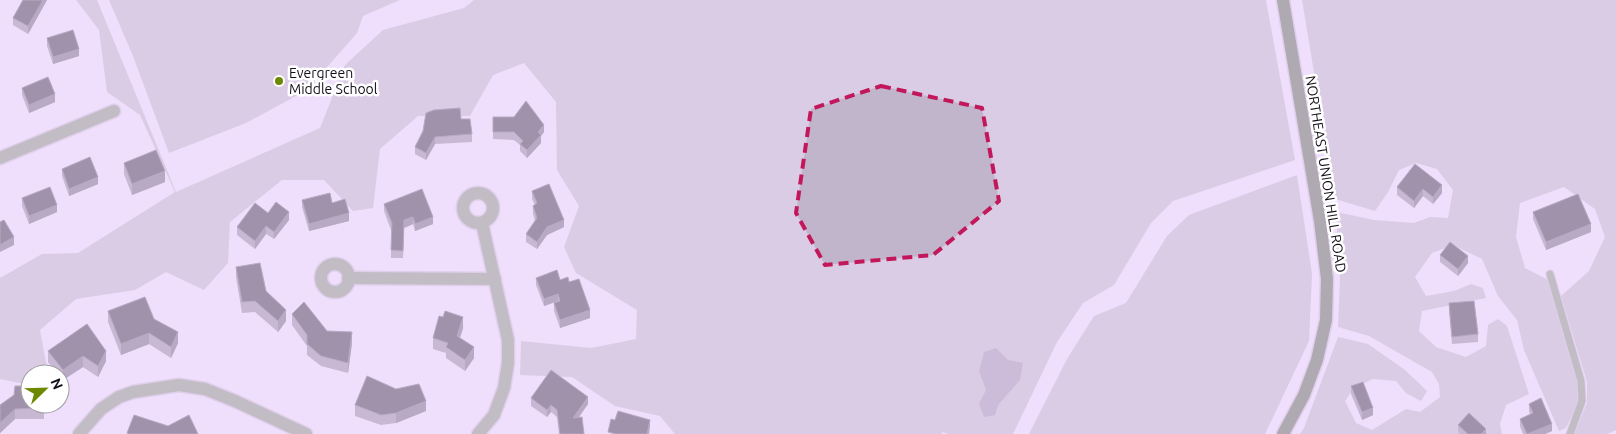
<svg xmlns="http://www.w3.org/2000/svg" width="1616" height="434" viewBox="0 0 1616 434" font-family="Ubuntu,sans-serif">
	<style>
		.green { fill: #c1b5cb }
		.water { fill: #a491b1 }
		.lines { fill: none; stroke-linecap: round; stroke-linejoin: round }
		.lane-casing { stroke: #ccbdd8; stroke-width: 9 }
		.street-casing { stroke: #ccbdd8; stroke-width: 15 }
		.secondary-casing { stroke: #ccbdd8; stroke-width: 15 }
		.lane { stroke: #8d9284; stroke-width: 7 }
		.street { stroke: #8d9284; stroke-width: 12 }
		.secondary { stroke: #636a57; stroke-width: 12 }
		.wall { fill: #998aa4 }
		.shaded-wall { fill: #776881 }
		.building { fill: #43354c; stroke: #776881 }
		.marked { fill: none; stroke: #c2185b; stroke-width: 4; stroke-dasharray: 10 6; stroke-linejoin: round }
		.poi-dot { fill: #6d8901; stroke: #fff; stroke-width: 2 }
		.labels { text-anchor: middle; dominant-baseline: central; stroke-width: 5; stroke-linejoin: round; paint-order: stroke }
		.poi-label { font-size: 14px; fill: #150f19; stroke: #fff; text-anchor: start }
		.street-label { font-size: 14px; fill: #150f19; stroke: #fff }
	</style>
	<rect width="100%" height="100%" fill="#efdefc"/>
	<!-- green -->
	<g class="green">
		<path d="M76,0H97L176,192L320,128L345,65L383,30L464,8L474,0H1266L1295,160L1173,201L1151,223L1114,285L1083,303L1057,342L1013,434H948L943,432L941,434H675L660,416L615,406L572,377L520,375L521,341L591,348L636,339L637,310L576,273L564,247L579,206L557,170L556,102L524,63L493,75L470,116H418L380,149L373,208L353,211L324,180H282L230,222L228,263L204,290L166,272L135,290L76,299L40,330L48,374H30V385L0,379V278L42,254L78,253L175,192L140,115L107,92L99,30Z"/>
		<path d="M109,0H400L363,16L357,33L307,90L246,123L169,153L133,56Z"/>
		<path d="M1302,0H1616V430L1607,434H1574L1587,403V382L1561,296L1589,271L1605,237L1595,209L1564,187L1520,203L1516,237L1525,268L1548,280L1577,381L1578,403L1566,428L1559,431L1524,350L1517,320L1498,296L1482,259L1453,245L1432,253L1415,277L1426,296L1454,291L1471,284L1483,288L1486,298L1422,311L1419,331L1436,347L1466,357L1486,346L1488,325L1498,319L1507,326L1529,394L1506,405L1500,424L1502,434H1300L1304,428L1338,337L1368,344L1405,370L1427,391L1421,401L1406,393L1396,381L1373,379L1354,388L1345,401L1356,423L1372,430L1406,409L1420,412L1440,397L1439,384L1432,372L1369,336L1338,327L1340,279L1336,212L1374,220L1414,223L1430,217L1448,218L1453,190L1437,169L1416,163L1399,170L1388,192L1375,211L1335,199Z"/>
		<path d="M1297,175L1312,274L1309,341L1265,434H1029L1067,359L1094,316L1126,303L1167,236L1189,215Z"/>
	</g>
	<!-- water -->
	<path class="water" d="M996,348L1008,360L1023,363L1020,380L998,405L995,415L984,417L979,404L986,390L979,371L984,352Z"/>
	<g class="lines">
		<defs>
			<path id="lane" d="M1550,274L1581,381L1582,401L1570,434"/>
			<g id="street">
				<path d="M0,158L114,111"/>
				<circle cx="478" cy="208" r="15"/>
				<circle cx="335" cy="278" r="14"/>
				<path d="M348,278L495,279"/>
				<path d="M79,434L101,409L119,397L133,392L179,385L205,389L235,401L306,434"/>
				<path d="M478,434L494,415L504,388L508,363V340L482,223"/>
			</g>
			<path id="secondary" d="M1283,0L1320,221L1327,279L1326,320L1317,360L1304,395L1283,434"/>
		</defs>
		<!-- lane casing -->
		<use href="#lane" class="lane-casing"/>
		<!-- street casing -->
		<use href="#street" class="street-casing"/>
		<!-- secondary casing -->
		<use href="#secondary" class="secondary-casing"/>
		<!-- lane -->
		<use href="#lane" class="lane"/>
		<!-- street -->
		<use href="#street" class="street"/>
		<!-- secondary -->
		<use href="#secondary" class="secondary"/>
	</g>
	<!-- wall -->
	<g class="wall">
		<path d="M23,0H47L28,34L13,25V18Z"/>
		<path d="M47,38L79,56L53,64L47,46Z"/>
		<path d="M22,88L55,102L29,113L22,95Z"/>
		<path d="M493,117L544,132L541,136V143L527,158L520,151V145L514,140L493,139Z"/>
		<path d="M461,119L472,134V142L435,144L426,160L415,154V147Z"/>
		<path d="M124,163L165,182L132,195L124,174Z"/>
		<path d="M1415,164L1442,193L1433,204L1423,196L1414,208L1397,195V187Z"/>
		<path d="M62,169L98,184L69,196L62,176Z"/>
		<path d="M532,191L564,227L547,235L537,249L526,242V234L535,221L533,214V206L535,205L532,199Z"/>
		<path d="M22,198L57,212L29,224L22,206Z"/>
		<path d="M302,200L332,203L349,221L309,231L302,207Z"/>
		<path d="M384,204L433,224L415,231L413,224L404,228L403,258H391V230L384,211Z"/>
		<path d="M1533,212L1591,232L1546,250L1533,219Z"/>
		<path d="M268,213L289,220L274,239L266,234L255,249L237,235V227Z"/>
		<path d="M1440,255L1468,263L1458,276L1440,262Z"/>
		<path d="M236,267L266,291L286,321L278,332L255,312L242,313L236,277Z"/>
		<path d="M536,278L569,282L590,318L560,328L554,311V303L558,301L544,306L536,285Z"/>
		<path d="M1449,303L1478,334V342L1452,344L1449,311Z"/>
		<path d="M108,311L154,319L178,343L171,358L149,344L121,355L108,322Z"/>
		<path d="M292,314L352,343L348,373L321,366L307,355V346L292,325Z"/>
		<path d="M443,317L463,328L460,338L474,358L465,371L446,358V353L433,349V338Z"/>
		<path d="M87,324L106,361L98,377L83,367L63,380L60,377V374H58L48,362V351Z"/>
		<path d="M1351,386L1373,415L1362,420L1351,394Z"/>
		<path d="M396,389L426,411L396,423L381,425L355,416V405Z"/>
		<path d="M531,398L588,404L579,417L584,434H559L557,417L551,412L547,417L531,406Z"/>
		<path d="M44,404V419H15L0,433V405Z"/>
		<path d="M1529,404L1552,431L1545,434H1523L1520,426V419L1530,414L1529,411Z"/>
		<path d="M1458,425L1486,434H1460L1458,432Z"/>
	</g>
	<!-- shaded-wall -->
	<g class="shaded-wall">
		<path d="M43,0H47L28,34V26Z"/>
		<path d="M79,49V56L53,64V57Z"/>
		<path d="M55,94V102L29,113V105Z"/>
		<path d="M544,125V132L541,136V143L527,158V150L538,132Z"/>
		<path d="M435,137V144L426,160V153Z"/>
		<path d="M165,171V182L132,195V184Z"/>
		<path d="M98,177V184L69,196V189Z"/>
		<path d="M1442,185V193L1433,204V197Z"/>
		<path d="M1423,189V196L1414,208V201Z"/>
		<path d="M57,205V212L29,224V216Z"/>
		<path d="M289,212V220L274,239V232Z"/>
		<path d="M349,213V221L309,231V224Z"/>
		<path d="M413,217V224L404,228L403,258L404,220Z"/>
		<path d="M433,217V224L415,231V224Z"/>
		<path d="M564,220V227L547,235L537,249V242L547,227Z"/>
		<path d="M1591,224V232L1546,250V242Z"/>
		<path d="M266,226V234L255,249V241Z"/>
		<path d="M14,237V245L0,252V245Z"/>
		<path d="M1468,256V263L1458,276V269Z"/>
		<path d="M558,294V301L544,306V299Z"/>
		<path d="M286,310V321L278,332V321Z"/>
		<path d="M590,310V318L560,328V320Z"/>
		<path d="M463,317V328L457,346V336Z"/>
		<path d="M178,332V343L171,358V347Z"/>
		<path d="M352,332V343L348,373V363Z"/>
		<path d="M149,333V344L121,355V344Z"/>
		<path d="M474,347V358L465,371V360Z"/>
		<path d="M106,351V361L98,377V366Z"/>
		<path d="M83,356V367L63,380V370Z"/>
		<path d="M588,397V404L573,425V418Z"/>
		<path d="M426,401V411L396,423V413Z"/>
		<path d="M551,405V412L547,417V410Z"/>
		<path d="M1373,408V415L1362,420V412Z"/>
		<path d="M15,409V419L0,433V423Z"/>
		<path d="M650,420V427L649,434H647Z"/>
		<path d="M1552,424V431L1545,434H1528Z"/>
		<path d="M1486,429V434H1481Z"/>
	</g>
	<!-- building -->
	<g class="building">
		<path d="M23,0H43L28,26L13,18Z"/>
		<path d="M73,30L79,49L53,57L47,38Z"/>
		<path d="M48,77L55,94L29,105L22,88Z"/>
		<path d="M526,101L544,125L538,132L541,135L527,150L520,144L523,141L514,132H493V117H514Z"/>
		<path d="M460,108L461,119H470L472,134L435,137L426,153L415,147L423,131L426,113L434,110Z"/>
		<path d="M156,150L165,171L132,184L124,163Z"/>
		<path d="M90,157L98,177L69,189L62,169Z"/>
		<path d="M1415,164L1442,185L1433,197L1423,189L1414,201L1397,187Z"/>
		<path d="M549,184L564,220L547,227L537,242L526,234L537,218L533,206L537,203L532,191Z"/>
		<path d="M50,187L57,205L29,216L22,198Z"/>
		<path d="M422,189L433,217L415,224L413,217L404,220L403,251L391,250L392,223L384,204Z"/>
		<path d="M330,193L332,203L345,199L349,213L309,224L302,200Z"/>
		<path d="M1578,194L1591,224L1546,242L1533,212Z"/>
		<path d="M276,202L289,212L274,232L266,226L255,241L237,227L255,203L268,213Z"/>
		<path d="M4,220L14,237L0,245V222Z"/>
		<path d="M1450,242L1468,256L1458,269L1440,255Z"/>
		<path d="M260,263L266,291L286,310L278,321L255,301L242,302L236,267Z"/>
		<path d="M557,270L560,280L568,277L569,282L579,279L590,310L560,320L554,303L560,301L558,294L544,299L536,278Z"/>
		<path d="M145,297L154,319L178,332L171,347L149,333L121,344L108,311Z"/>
		<path d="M1474,301L1478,334L1452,337L1449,303Z"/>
		<path d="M304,302L327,331L352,332L348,363L321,356L307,344V335L292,314Z"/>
		<path d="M445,311L463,317L457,336L474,347L465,360L446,347L448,343L433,338L439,316L443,317Z"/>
		<path d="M87,324L106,351L98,366L83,356L63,370L48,351Z"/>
		<path d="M551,370L588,397L573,418L582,417L584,434H560L557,410L551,405L547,410L531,398Z"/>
		<path d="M367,376L396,389L419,384L426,401L396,413L381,415L355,405Z"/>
		<path d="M1363,382L1373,408L1362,412L1351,386Z"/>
		<path d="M15,386H30V404H44V408L15,409L0,423V405L14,395Z"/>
		<path d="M1541,398L1552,424L1527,434L1520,419L1533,413L1529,404Z"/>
		<path d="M618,411L650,420L647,434H616L608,432L611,419L615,420Z"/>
		<path d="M1469,413L1486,429L1481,434H1468L1458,425Z"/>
		<path d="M134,415L168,426L189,415L198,434H129L127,433Z"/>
	</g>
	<!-- marked area -->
	<path d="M0 0H1616V434H0ZM881,86L982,108L999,201L933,255L825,265L796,213L811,109Z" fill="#efdefc" fill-opacity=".55" fill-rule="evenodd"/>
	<path class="marked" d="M881,86L982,108L999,201L933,255L825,265L796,213L811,109Z"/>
	<!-- markers -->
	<circle class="poi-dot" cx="279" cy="81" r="5"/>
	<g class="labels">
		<!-- poi labels -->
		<g class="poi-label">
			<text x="289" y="73">Evergreen<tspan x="289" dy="16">Middle School</tspan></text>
		</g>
		<!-- street labels -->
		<g class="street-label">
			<text transform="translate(1326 174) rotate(81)">NORTHEAST UNION HILL ROAD</text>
		</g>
	</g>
	<!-- north arrow -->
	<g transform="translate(45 389) rotate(67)"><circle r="24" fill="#ffffff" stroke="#a19fa3"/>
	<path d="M0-4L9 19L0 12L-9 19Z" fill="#6d8901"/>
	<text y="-8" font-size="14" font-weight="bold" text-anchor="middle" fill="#150f19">N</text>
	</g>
</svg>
